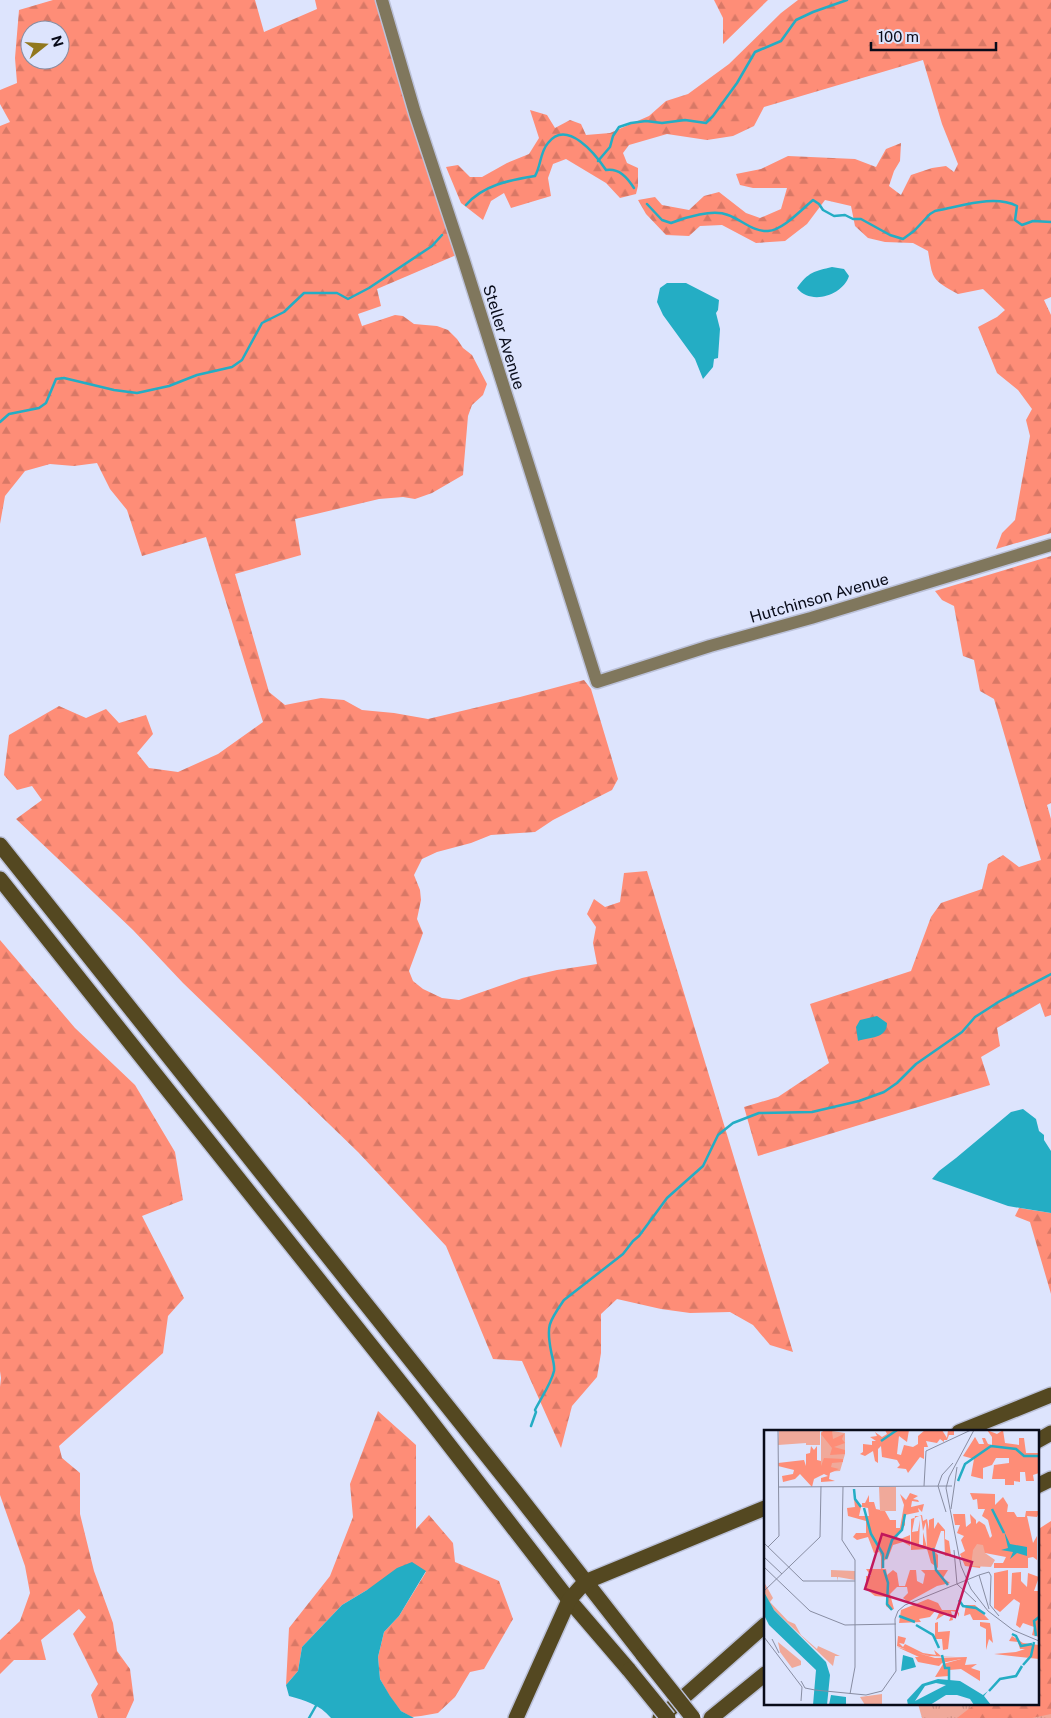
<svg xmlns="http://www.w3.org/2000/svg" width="1051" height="1718" viewBox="0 0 1051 1718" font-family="'Public Sans',sans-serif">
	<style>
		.grass { fill: url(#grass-tufts) }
		.forest { fill: url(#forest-firs); fill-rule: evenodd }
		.water { fill: #24adc4 }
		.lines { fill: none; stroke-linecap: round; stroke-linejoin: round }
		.stream { stroke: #24adc4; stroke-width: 2.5 }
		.secondary-casing { stroke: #bbc1d9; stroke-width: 15 }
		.highway-casing { stroke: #bbc1d9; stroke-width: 18 }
		.secondary { stroke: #80775d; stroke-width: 12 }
		.highway { stroke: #544821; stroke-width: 15 }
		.highway-bridge-casing { stroke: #bbc1d9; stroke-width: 18; stroke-linecap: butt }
		.highway-bridge { stroke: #544821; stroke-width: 15 }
		.labels { text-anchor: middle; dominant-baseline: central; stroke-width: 4; stroke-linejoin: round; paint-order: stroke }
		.street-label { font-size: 16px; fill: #080b19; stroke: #dde4fd }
		.inset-river { fill: none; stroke: #24adc4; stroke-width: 2.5 }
		.inset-road { fill: none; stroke: #888da2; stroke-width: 1 }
		.view { fill: #c2185b; fill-opacity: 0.15; stroke: #c2185b; stroke-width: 2.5 }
		.inset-edge { fill: none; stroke: #080b19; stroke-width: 2.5 }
	</style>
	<defs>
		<pattern id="grass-tufts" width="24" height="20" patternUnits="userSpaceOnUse" patternTransform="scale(1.25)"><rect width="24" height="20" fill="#f0a99a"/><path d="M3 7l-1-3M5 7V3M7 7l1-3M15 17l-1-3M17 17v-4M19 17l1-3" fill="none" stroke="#cc9084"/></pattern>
		<pattern id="forest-firs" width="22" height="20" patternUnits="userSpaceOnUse" patternTransform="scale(1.25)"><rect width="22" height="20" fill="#fe8d77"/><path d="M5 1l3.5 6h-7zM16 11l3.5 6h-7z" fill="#d87866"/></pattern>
	</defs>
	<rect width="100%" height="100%" fill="#dde4fd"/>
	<!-- grass -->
	<path class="grass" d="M1051,1561V1718H922L918,1704H1037Z"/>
	<!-- forest -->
	<g class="forest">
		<path d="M53,0H255L264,32L317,9L315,0H382L461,253L377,289L381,306L358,314L362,326L395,315L403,316L414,324L437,326L448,330L457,339L463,348L472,355L487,384L483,395L472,405L468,416L463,475L432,493L415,499L403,497L379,499L295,519L301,555L235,574L269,692L285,705L321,698L344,700L362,710L394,713L428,719L520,697L584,680L591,689L618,779L612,790L553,820L535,832L491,835L471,843L437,852L422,859L414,875L420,890L421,900L417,919L423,933L409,971L413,981L423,989L442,998L459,1000L522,978L557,970L597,964L593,943L596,927L587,914L594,899L605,907L620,902L624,873L647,871L793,1352L770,1345L753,1325L730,1312L690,1313L661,1309L617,1299L601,1314V1353L597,1377L572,1406L561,1448L522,1361L493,1359L446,1246L358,1152L183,983L133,930L16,819L42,800L32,786L17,790L4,775L9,735L59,706L86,718L106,709L119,723L146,715L153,734L137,753L149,768L178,772L218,754L263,722L206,537L142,556L127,510L110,489L97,463L74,466L50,464L25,471L5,496L0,524V126L10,122L0,104V90L17,83L15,58L19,10ZM30,30H60V60H30Z"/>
		<path d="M714,0H768L723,44V18Z"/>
		<path d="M798,0H1051V297L1044,300L1051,315V533L996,549L1002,533L1015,520L1030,436L1026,420L1032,409L1018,390L997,373L978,327L997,317L1005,310L983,289L958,294C931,279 933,280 928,251L913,243L885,242L868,238L855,226L851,206L825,200L807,224L785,241L756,243L722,225L700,226L689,236L666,235L646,214L638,200L655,197L662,205L689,210L704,196L719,192L746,213L760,218L781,209L787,188H753L740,185L736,174L761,169L788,156L855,159L876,167L886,149L901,143L900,161L894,171L889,186L901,195L911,175L932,168L946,166L954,172L958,164L942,124L923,60L764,107L754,126L733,136L707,140L667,134L629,145L623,153L627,163L638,168V186L636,194L620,198L606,183L566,159L553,164L548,178L551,196L511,208L504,193L491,201L483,220L461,203L446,167L458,165L470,177H482L507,163L529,154L539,138L530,110L547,115L555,128L570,120L581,124L586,135L610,133L649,116L666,101L688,94L729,64L781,13Z"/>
		<path d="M1051,556V803L1047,805L1051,819V1015L1045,1017L1040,1003L997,1028L1000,1046L981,1057L990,1085L758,1156L744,1107L778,1097L829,1063L810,1004L911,971L931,917L941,903L982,889L988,864L1003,855L1019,867L1041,860L994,699L980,691L974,660L963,656L954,606L942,600L935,591Z"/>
		<path d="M0,940L75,1028L135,1085L175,1152L183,1200L142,1216L184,1298L168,1316L163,1353L59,1446L62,1458L80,1473V1514L94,1571L113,1623L117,1651L130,1669L134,1700L126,1718H98L91,1695L98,1684L73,1634L86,1617L79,1609L41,1640L46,1660H14L0,1674V1640L20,1621L30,1593L25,1566L0,1495V1387L1,1378L0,1371Z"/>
		<path d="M1019,1208L1051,1213V1294L1030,1222L1015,1216Z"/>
		<path d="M378,1411L416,1445V1529L429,1515L453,1543L455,1562L499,1581L513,1619L484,1669L470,1672L455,1697L438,1713L421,1716L411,1717L401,1711L390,1697L380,1679L378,1657L384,1632L399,1616L426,1572L367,1590L342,1605L302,1647L298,1671L286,1685L289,1628L330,1576L353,1517L350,1484Z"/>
		<path d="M1051,1521V1714L1032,1718H957L975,1704H1037V1530Z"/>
	</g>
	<!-- water -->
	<g class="water">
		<path d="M832,267L844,269L849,276C843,295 811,306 797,288C808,272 815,271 832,267Z"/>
		<path d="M667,283H686L719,300L718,310L716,313L720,329L718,358L714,359L713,367L703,379L695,359L663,315L657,302L660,288Z"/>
		<path d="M877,1016L887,1023C887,1039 869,1037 858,1041L856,1027L860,1020Z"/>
		<path d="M1023,1109L1036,1119L1039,1131L1044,1135V1140L1051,1151V1213L1008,1206L932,1179L939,1171L956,1158L1011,1112Z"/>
		<path d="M412,1562L426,1571L399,1616L384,1632L378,1657L380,1679L390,1696L401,1711L414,1718H331C319,1704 306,1701 289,1696L286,1685L298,1671L302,1647L342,1605L367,1590L397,1568Z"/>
	</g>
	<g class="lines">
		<!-- stream -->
		<g class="stream">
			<path d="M598,161L610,147L613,136L619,127L631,123L646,121L662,123L685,120L706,123L713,116L737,83L755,52L781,41L796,20L813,12L847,0"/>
			<path d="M647,204L662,220L671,223C686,217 713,209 728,215C742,220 753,232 768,231C783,230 802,209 813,200L819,204L823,210L834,216L845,215L853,219H861L890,235L903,239L914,231L930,214L935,211C960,207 993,194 1017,206L1015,220L1022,225L1033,221L1051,222"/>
			<path d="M466,205C483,185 510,180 535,176C541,166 540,152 548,143C567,118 596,155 606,170C619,168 627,177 634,188"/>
			<path d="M0,422L9,414L39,408L46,403L56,379L64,378L114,390L137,393L169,386L197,375L232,367L242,360L262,323L284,312L304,293H337L348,299L369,288L432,246L442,235"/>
			<path d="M531,1426L536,1412L535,1410C541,1398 551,1384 554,1371C555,1365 552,1357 551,1351C546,1325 549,1322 564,1300L623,1254L633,1241L639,1236L667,1198L703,1166L718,1135L733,1123L759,1113L812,1112L859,1101L884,1092L897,1083L916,1064L962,1032L975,1017L1000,1001L1051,974"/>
			<path d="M309,1718L317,1704"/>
		</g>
		<defs>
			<path id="secondary" d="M382,0L415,113L463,258L597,682L710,646L811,618L1051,545"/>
			<g id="highway">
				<path d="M0,845L515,1491L643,1655"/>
				<path d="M0,879L416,1402L569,1600L629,1670"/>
				<path d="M959,1432L1051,1395"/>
				<path d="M1037,1441L1051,1433"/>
				<path d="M1037,1486L1051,1479"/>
				<path d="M516,1718L569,1600L585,1582L765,1508"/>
				<path d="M660,1718L765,1625"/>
				<path d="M711,1718L765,1674"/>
			</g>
		</defs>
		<!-- secondary casing -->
		<use href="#secondary" class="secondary-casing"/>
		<!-- highway casing -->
		<use href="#highway" class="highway-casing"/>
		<!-- secondary -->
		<use href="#secondary" class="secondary"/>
		<!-- highway -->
		<use href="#highway" class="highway"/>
		<defs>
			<g id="highway-bridge">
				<path d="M643,1655L693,1718"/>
				<path d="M629,1670L668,1718"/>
			</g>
		</defs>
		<!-- highway-bridge casing -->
		<use href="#highway-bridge" class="highway-bridge-casing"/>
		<!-- highway-bridge -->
		<use href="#highway-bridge" class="highway-bridge"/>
	</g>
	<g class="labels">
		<!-- street labels -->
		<g class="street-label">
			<text transform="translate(504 337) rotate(73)">Steller Avenue</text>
			<text transform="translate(819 598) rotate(-16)">Hutchinson Avenue</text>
		</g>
	</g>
	<!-- overview -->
	<g transform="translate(764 1430)">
		<rect width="275" height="275" fill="#dde4fd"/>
		<path d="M62,0L81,3V24L76,41L57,42V2ZM0,152L9,168L6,172L24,191L31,194L37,205L53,219L54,216L76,226H71L69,236L10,180L3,171L0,162ZM118,264V275H101L96,267Z" fill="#f0a99a"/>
		<path d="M60,0L68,1L69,9L80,4L78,9L81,13L70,17L81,20V24L66,25L68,18L57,4ZM121,0H145L143,12L135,6L133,24L137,25L140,15L149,17L154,14V6L161,0H178L183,8L184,0H190V5H185L183,10H180V12L176,9L173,13L162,11L164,17H160V29L156,27L144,43L142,39L133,38L136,35L133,30L118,27L117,16L114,19V33L111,31L109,21L101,26L96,24L99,22V14L108,15V11H112L106,7L113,6L111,2L118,7L123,4ZM223,0L233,4L239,0L241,13L255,15V8H260L262,23H275V43L269,45L270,51H262L261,42H256V52L250,51V55H241V49H228L230,35L245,33V28H232L228,35L219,38V49L207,46L210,29L199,26L211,7L215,14H220L218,8H221L224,14L228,15V7ZM47,16L50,20L53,16V30L57,31V36L60,28L79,29V32L68,33L67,37L75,39L66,43L65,49L71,51L57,52V48L64,46L60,44L50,49L48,57L36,44L31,49L19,52L18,46L29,44L30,40L14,36V33L40,30L42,36V24L46,23ZM146,63L154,66L149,69L154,70L155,72L148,71L147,77L160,74L158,82L154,78L155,82L141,85V95L133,107L134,110L146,105V116L139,112L129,115L124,128L118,132L120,138L117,139V127L112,111L115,122L110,123L104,107L93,110L89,107L92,103H102V91L84,86L83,78L91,77L90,69L97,77L95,86H105L104,78L98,77V73H101L105,65V72H110L112,79L121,81L126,90H132V98H136L140,75L136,64L142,70ZM206,63L231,64V75L239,67L244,75L243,82H250L253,87H261L262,81H274L275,77V83L273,87L263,86L269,113L273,106V130L269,127L264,128V138H230V133H239L242,127L221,123L212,136L217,134L216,138L201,136L196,124L201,121L197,110L200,106L193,103L196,95H191L189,84H201L202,97L207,93L206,84L212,90V94L215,91L221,95L226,108L228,106L224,90L218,86L221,79H214L213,69L209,70ZM158,85L159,91L163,89L165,100V90L170,88V99L174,92L181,100V109L185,111L187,125L181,126L180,101H177L170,121L174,125V138L167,133L163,119L147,120V89ZM151,86H157L159,101L162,92L163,118L159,102V115H155L156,90L154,101L148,102ZM102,139H122L123,145L129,140L133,143L135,156H141L146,140H152L153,151L159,154L161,144L157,140H184L179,148L186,153L173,156L144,172L139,168L144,163L143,157H133L126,164L130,179L127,180L122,176V167L111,166L102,159V146H107ZM244,140V164H247L248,143L257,142V151L263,157L264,143L275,147L270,161H275V207L268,205L270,197L259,193L256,198L252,195L256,173L250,169L236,182L230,178V143ZM164,169L174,173L178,180H192L195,183V187L193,182L187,181L189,190L185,191L187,186L183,183L172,190L175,183L171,181L166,187L155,189L157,192L135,193L137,180ZM202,175H211L225,190H209L206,184L200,186ZM174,192V202L186,201L184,219L179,220L178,209H171V193ZM216,192L226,193L229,213L225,209L222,220V199L216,196ZM134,206L142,208L140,214L135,213L139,217L141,214L159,223L172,225L170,220L177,226L192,227L165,226L143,220L133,216ZM248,206L259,213L275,215V229L230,224L252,222L261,219H256L254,212L245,211ZM133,217L171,228L203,227L201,235L213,234L207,238L216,241V251L197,239L185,240V246L171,247L179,234L197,229L178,233L175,236L154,232L151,227H155Z" fill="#fe8d77" fill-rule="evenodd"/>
		<path d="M14,212L37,231V235L28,238L16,222Z" fill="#f0a99a"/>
		<path d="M15,0H56V15H42V13L14,15ZM115,57H132V81H116Z" fill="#f0a99a"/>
		<path d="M213,114L219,115L221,123L231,130L227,137L207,136L209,120ZM67,140L91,141V150L74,147L73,151V147H67Z" fill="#f0a99a"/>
		<path d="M240,101L246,114L263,117V126L253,123L246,129L249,122L237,120L244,118ZM0,162L10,180L62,232L66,245L63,275H49L52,240L5,195L0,185ZM139,225L149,228L152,237L137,241ZM174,249L196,251L219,265L224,261L220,266L227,275H210L206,269L193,265H182L166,275H144L143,270L158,254ZM172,253L182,255L151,271L161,256ZM67,265L82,267V275H65Z" fill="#24adc4" fill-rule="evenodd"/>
		<path class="inset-river" d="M117,11L133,0M194,51L201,34L227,16L252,19L260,26H275M90,59L91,69L97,77M100,78L107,104L119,124V138M228,79L240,103M169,118L172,140L184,155M122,129L128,110L138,100L141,84M120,140L124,153L123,174L128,180M195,170L199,176L212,178L221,184M135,186L151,192M152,195L169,205L175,218M248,204L252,206L257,216L268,214M272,206L270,191L275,187M178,225L181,238H185V253M259,235L267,226L270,212M225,261L236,249L252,246L258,236"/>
		<path class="inset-road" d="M210,0L185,47L182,58L197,136L207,159L224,181L249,200L275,211M160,56L162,21L207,0M14,57L188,56M79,57L78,110L91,130V237L86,264M187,79L193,37M182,82L174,56L178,45L189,33M0,113L39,151H91M4,117L15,106L14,0M190,120L193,154L212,172M0,127L18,144M0,137L46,181L81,195L132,194M215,145L225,142L227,146L226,175L235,186M215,145L225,179M0,161L56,107L57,56M0,207L38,257L37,271M8,209L15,223M37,251L41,258L51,260L102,265L118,261L132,241L131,189L134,181L141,175L215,145"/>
		<path class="view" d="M118,104L208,132L191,187L101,159Z"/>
		<rect width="275" height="275" class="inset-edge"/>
	</g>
	<!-- north arrow -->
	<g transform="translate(45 45) rotate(73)"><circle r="24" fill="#dde4fd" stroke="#888da2"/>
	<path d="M0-4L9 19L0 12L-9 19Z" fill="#91781e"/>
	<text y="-8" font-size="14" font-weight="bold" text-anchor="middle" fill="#080b19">N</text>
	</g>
	<!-- scale -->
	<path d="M871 42v8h125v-8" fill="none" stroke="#080b19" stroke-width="2.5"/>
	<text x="878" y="42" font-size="15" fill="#080b19" stroke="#dde4fd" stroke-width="4" paint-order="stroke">100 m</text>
</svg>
